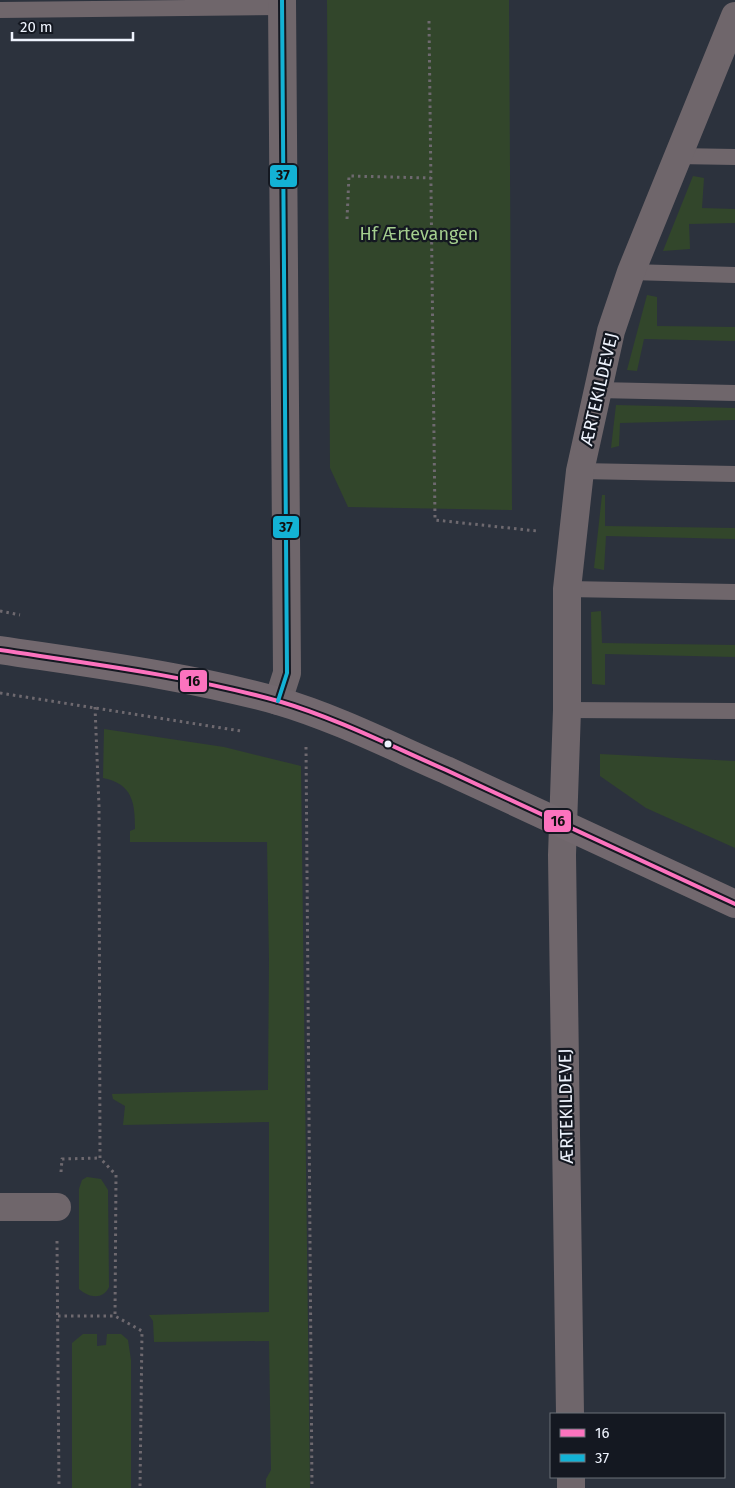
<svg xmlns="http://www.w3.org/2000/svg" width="735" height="1488" viewBox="0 0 735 1488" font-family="'Fira Sans',sans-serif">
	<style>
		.green { fill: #32462b }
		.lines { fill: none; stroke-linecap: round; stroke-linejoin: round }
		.path { stroke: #6e696f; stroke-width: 3; stroke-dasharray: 2.5 4; stroke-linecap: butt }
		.lane { stroke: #6f666b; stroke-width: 16 }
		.street { stroke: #6f666b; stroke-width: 28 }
		.secondary { stroke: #72686e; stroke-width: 28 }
		.bus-1-casing { stroke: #141821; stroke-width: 8 }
		.bus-2-casing { stroke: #141821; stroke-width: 8 }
		.bus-1 { stroke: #fc73be; stroke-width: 4 }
		.bus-2 { stroke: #13b2d5; stroke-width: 4 }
		.bus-dot { fill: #eef3fd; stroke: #141821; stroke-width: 2 }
		.labels { text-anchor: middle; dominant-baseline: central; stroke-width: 4.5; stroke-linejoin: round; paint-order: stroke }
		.park-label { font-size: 18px; fill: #a4ce8e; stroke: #141821 }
		.street-label { font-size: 18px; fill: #eef3fd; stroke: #141821 }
		.line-badge { stroke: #141821; stroke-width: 2 }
		.pale-badge-label { font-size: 14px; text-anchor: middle; font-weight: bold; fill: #111 }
	</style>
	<rect width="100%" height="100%" fill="#2c323d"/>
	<!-- green -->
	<g class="green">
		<path d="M327,0H509L512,510L348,507L330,468Z"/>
		<path d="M693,176L704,178L702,208L735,209V223L689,224L690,249L663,251Z"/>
		<path d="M647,295L657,297V326L735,327V341L644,339L637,371L627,370Z"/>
		<path d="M616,405L735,408V420L620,423L619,446L611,448Z"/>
		<path d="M602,495H605V526L735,528V539L606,536L604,570L594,568Z"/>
		<path d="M601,611L602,643L735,645V657L605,654V685L592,684L591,612Z"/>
		<path d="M104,729L224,747L301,766L310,1488H266V1479L271,1470L269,1341L154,1342L153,1321L149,1315L269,1312V1122L123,1125L125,1106L113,1099L112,1094L268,1090L269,960L267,842H130V831L135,829C135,803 133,784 103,778Z"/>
		<path d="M600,754L735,761V848L646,808L600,776Z"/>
		<path d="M87,1177L101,1179L108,1190L109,1287C103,1300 89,1298 79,1289V1189L82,1180Z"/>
		<path d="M83,1334H97V1346L106,1345L107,1334H121L128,1340L131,1360V1488H72V1343Z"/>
	</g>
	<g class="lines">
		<!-- path -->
		<g class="path">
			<path d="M429,21L435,520L537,531"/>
			<path d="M347,219L349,176L431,178"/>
			<path d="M0,611L20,615"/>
			<path d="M0,693L241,731"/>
			<path d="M95,707L99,806L100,1158L116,1175L115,1316"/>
			<path d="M306,747L312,1488"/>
			<path d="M61,1172L62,1159L100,1158"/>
			<path d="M57,1241L59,1488"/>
			<path d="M58,1316H115L142,1331L140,1488"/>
		</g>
		<!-- lane -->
		<g class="lane">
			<path d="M0,10L282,7"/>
			<path d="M677,156L735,157"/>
			<path d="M631,272L735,275"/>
			<path d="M598,390L735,393"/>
			<path d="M580,471L735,474"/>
			<path d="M567,589L735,592"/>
			<path d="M567,710L735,711"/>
		</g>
		<!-- street -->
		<g class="street">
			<path d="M278,701L287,673L282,0"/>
			<path d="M0,1207H57"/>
			<path d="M570,1414L562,855L567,710V589L580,471L611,331L631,272L735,16"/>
			<path d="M571,1488V1477"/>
		</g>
		<!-- secondary -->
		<path class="secondary" d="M0,650C93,664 188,676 278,701C336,718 391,746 446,770C543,814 639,859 735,904"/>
		<defs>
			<path id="bus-1" d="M0,650C93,664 188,676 278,701C336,718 391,746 446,770C543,814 639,859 735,904"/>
			<path id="bus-2" d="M278,701L287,673L282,0"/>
		</defs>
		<!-- bus-1 casing -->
		<use href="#bus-1" class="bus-1-casing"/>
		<!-- bus-2 casing -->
		<use href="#bus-2" class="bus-2-casing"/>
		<!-- bus-1 -->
		<use href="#bus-1" class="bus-1"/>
		<!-- bus-2 -->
		<use href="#bus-2" class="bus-2"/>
	</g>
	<!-- markers -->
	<circle class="bus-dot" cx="388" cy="744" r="4.5"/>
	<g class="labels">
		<!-- park labels -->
		<g class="park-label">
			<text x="419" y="234">Hf Ærtevangen</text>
		</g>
		<!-- street labels -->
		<g class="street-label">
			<text transform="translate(599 389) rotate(-77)">ÆRTEKILDEVEJ</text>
			<text transform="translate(566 1106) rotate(-91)">ÆRTEKILDEVEJ</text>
		</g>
	</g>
	<g class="line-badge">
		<rect x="269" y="164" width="29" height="24" rx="5" fill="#13b2d5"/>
		<rect x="272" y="515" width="28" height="24" rx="5" fill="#13b2d5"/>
		<rect x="179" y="669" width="29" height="24" rx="5" fill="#fc73be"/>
		<rect x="543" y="809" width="29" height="24" rx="5" fill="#fc73be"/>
	</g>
	<g class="pale-badge-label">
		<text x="283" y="180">37</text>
		<text x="286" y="532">37</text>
		<text x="193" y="686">16</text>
		<text x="558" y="826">16</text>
	</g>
	<!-- legend -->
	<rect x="550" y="1413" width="175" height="65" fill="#141821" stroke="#6b7079"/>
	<rect x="560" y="1429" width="25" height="8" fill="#fc73be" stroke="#6b7079"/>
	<text x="595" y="1438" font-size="15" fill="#eef3fd">16</text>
	<rect x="560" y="1454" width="25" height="8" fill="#13b2d5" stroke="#6b7079"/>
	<text x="595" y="1463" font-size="15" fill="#eef3fd">37</text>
	<!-- scale -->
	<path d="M12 32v8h121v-8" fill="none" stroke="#eef3fd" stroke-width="2.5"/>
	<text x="20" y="32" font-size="15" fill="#eef3fd" stroke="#141821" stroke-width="4" paint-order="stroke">20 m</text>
</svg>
